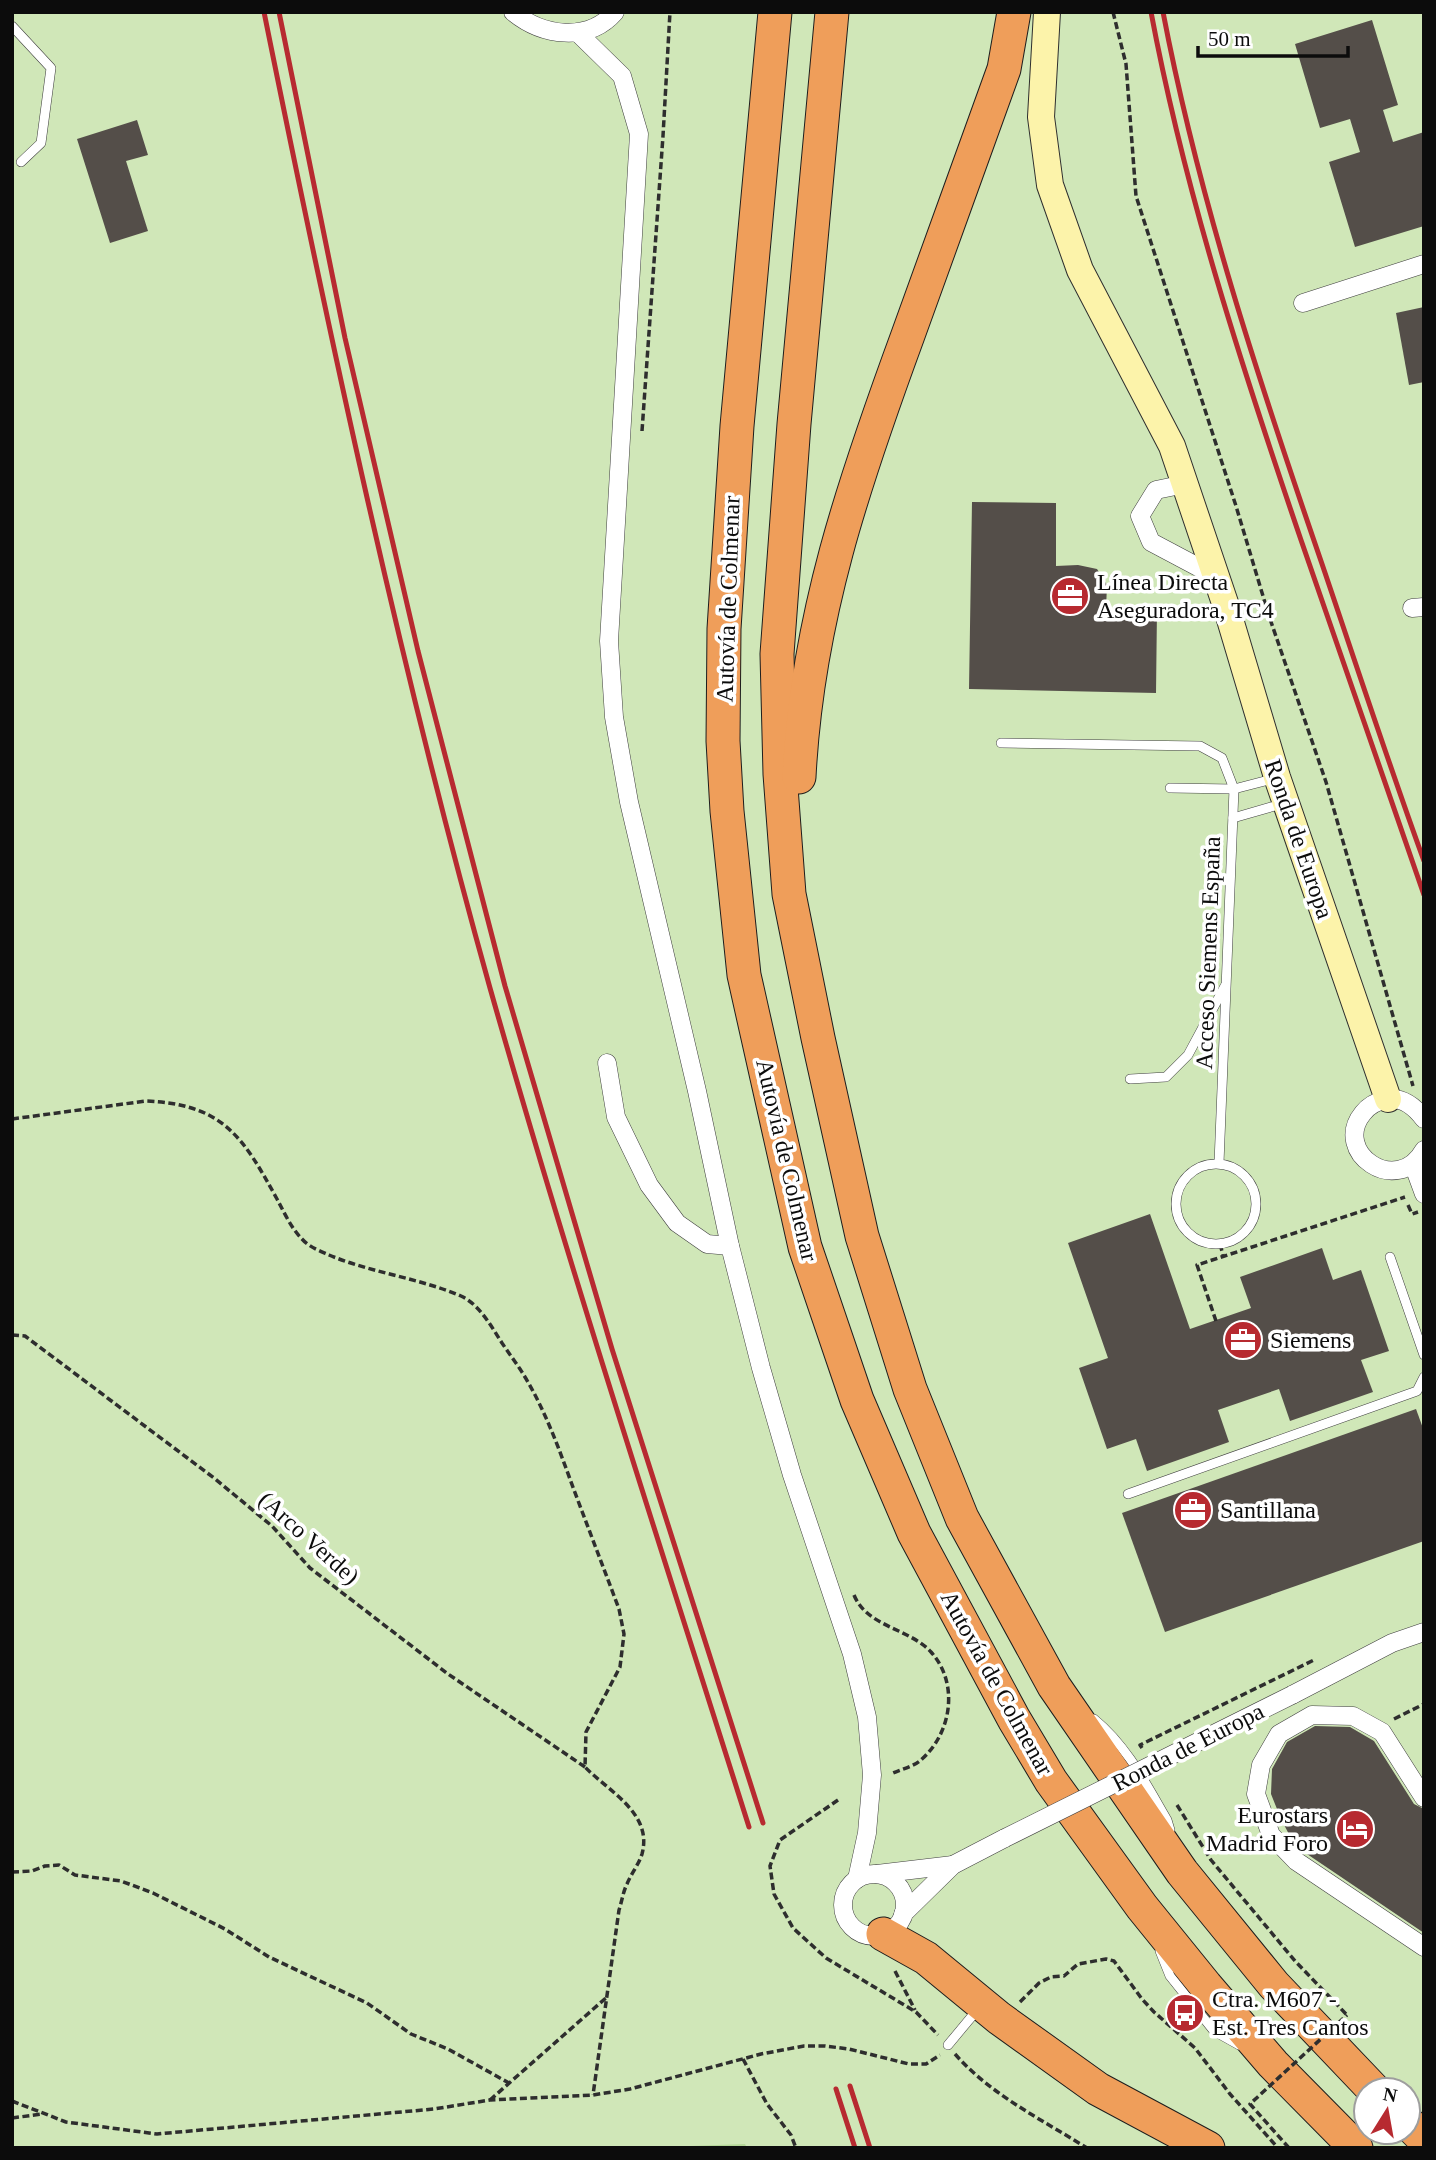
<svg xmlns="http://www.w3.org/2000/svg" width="1436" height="2160" viewBox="0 0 1436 2160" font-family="'Times New Roman',serif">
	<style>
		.green { fill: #d0e7b8; fill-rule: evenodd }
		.forest { fill: #b4d797 }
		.building { fill: #544e49 }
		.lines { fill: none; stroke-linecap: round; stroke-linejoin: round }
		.lane-casing { stroke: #3f3f3f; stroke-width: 10 }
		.street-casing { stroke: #3f3f3f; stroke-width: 19 }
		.secondary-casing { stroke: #2e2e2e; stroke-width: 28 }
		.highway-casing { stroke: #1d1d1d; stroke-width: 35 }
		.path { stroke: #2e2e2e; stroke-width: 3.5; stroke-dasharray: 7 3.5; stroke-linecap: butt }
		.lane { stroke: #fff; stroke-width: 9 }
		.street { stroke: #fff; stroke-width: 18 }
		.secondary { stroke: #fcf3aa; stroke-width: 26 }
		.highway { stroke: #ef9e5a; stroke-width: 33 }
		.rail { stroke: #b72a30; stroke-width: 5 }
		.street-bridge-casing { stroke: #3f3f3f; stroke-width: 19; stroke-linecap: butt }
		.path-bridge { stroke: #2e2e2e; stroke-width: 3.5; stroke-dasharray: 7 3.5; stroke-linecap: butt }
		.street-bridge { stroke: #fff; stroke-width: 18 }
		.labels { text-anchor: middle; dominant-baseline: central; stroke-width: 7; stroke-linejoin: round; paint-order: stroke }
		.poi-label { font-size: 24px; fill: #0c0c0c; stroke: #fff; text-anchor: start }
		.street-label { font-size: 24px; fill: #0c0c0c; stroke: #fff }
	</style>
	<rect width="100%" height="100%" fill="#fefbec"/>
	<!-- green -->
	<path class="green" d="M12,12H1424V2148H12ZM1366,2090H1408V2132H1366Z"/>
	<!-- forest -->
	<path class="forest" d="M745,2144L747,2148H635Z"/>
	<!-- building -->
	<g class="building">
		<path d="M1372,20L1398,105L1383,110L1393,142L1424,132V226L1355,247L1329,162L1360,152L1350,119L1320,128L1295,44Z"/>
		<path d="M137,120L148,155L126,161L148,231L110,243L77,139Z"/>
		<path d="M1424,307V382L1409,385L1396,313Z"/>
		<path d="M972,502L1056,503V566L1078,565L1097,569L1107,585L1106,609H1157L1156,693L969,689Z"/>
		<path d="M1150,1214L1190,1329L1251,1308L1240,1277L1322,1248L1333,1280L1361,1270L1389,1351L1361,1360L1373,1392L1290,1421L1279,1389L1218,1410L1229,1442L1147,1471L1136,1439L1107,1449L1079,1368L1108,1358L1068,1243Z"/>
		<path d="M1416,1409L1424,1431V1541L1165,1632L1122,1513Z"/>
		<path d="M1315,1726L1350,1727L1374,1741L1414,1804L1424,1809V1933L1307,1854L1292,1840L1281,1819L1271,1794L1272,1769L1287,1742Z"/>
	</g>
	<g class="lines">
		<defs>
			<g id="lane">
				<path d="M12,26L51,68L41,143L21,162"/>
				<path d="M1001,743L1200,746L1222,758L1234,789L1219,1163"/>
				<path d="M1170,788L1234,789L1276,778"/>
				<path d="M1233,818L1285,803"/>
				<path d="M1130,1079L1166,1077L1188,1055L1225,986"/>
				<circle cx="1216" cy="1204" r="40"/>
				<path d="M1390,1257L1424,1355"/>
				<path d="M1128,1494L1417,1391L1424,1377"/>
				<path d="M1094,1719C1127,1746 1146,1784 1167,1820L1170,1830"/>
				<path d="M1160,1951L1170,1976L1214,2031L1239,2045"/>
				<path d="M948,2045L978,2009"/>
			</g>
			<g id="street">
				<path d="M513,12C542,36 588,43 615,12"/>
				<path d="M578,33L622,76L639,134L609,641L614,717L629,802L697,1091L730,1246L761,1368L792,1475L852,1654L867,1717L872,1775L867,1833L857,1879"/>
				<path d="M1303,303L1424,264"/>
				<path d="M1185,484L1156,490L1140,516L1151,542L1217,577"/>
				<path d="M1412,608L1424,607"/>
				<path d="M607,1063L616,1117L649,1185L677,1223L707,1244L730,1246"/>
				<path d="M1424,1119C1415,1107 1403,1097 1387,1099C1378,1101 1369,1105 1363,1113C1331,1152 1397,1198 1424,1150"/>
				<path d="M1413,1164L1424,1194"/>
				<path d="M1292,1695L1392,1643L1424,1632"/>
				<path d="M1424,1798L1382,1732L1353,1716L1312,1715L1279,1734L1261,1765L1256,1794L1271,1835L1296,1861L1424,1947"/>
				<path d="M877,1874L953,1865"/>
				<circle cx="874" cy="1905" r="31"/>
				<path d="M903,1914L953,1865L1005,1838"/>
			</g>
			<path id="secondary" d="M1047,12L1041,117L1050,185L1080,270L1172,446L1226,606L1277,777L1388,1099"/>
			<g id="highway">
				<path d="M775,12L737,426L724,629L723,741L727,811L744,975L805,1247L857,1400L914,1533L1014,1719L1051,1781L1142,1907L1206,1986L1273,2064L1356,2148"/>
				<path d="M832,12L794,424L777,654L780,774L789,894L818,1038L862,1236L910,1389L962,1518L1054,1686L1182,1872L1274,1985L1374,2090"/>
				<path d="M799,777C807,619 854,482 908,335C940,246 972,158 1004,69L1014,12"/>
				<path d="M883,1934L926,1958L999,2018L1098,2089L1208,2148"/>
				<path d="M1408,2123L1424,2139"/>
			</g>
		</defs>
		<!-- lane casing -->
		<use href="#lane" class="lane-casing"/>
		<!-- street casing -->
		<use href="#street" class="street-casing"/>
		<!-- secondary casing -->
		<use href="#secondary" class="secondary-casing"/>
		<!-- highway casing -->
		<use href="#highway" class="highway-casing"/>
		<!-- path -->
		<g class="path">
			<path d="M1113,12L1126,64L1136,196L1236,506L1269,616L1326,782L1413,1086"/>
			<path d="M642,431L663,136L670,12"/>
			<path d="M12,1119L146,1101C223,1104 243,1137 277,1199C284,1212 291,1228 302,1239C309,1247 320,1251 329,1255C372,1273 419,1278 461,1296C480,1305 491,1326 502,1343C508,1352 514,1360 520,1369C544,1406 559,1449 574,1490C589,1530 604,1569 619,1609L624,1634L620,1667L586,1732L585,1767C609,1792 653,1813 642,1854C639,1864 631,1874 627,1884C623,1892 622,1901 619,1910L593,2095"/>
			<path d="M1408,1205L1412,1214L1418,1212"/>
			<path d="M1220,1244L1223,1255"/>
			<path d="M1216,1321L1197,1265L1405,1197"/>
			<path d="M12,1335L25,1336L214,1478L272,1526L310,1568L448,1674L585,1767"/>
			<path d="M854,1595C867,1627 909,1628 931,1652C959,1683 952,1732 922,1759C915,1766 902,1769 893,1773"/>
			<path d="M1394,1719L1424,1704"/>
			<path d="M1142,1748L1140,1745L1316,1659"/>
			<path d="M838,1800L780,1840L770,1866L774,1894L793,1928L826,1958L916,2012L938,2035"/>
			<path d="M1177,1805L1211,1860L1295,1961L1347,2015"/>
			<path d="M12,1872L32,1871L45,1866L59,1865L75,1875L121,1881L153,1893L225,1929L269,1957L367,2003L411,2034L448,2049L509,2083"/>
			<path d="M895,1971L915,2010"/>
			<path d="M1020,2002L1039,1983L1051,1977L1064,1976L1078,1964L1106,1959L1114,1961L1142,1999L1154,2012L1195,2048L1230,2094L1278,2148"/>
			<path d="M955,2054C991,2095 1041,2119 1087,2148"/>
			<path d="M743,2059L767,2104L791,2135L796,2148"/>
			<path d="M490,2100L607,1997"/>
			<path d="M12,2101L66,2122L157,2134L434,2109L490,2100L593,2095L630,2089L761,2054L804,2046H825L849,2049L909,2064H926L940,2055"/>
			<path d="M12,2118L42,2114"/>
		</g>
		<!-- lane -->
		<use href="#lane" class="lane"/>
		<!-- street -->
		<use href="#street" class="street"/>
		<!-- secondary -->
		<use href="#secondary" class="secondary"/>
		<!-- highway -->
		<use href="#highway" class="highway"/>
		<!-- rail -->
		<g class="rail">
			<path d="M264,12C330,339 400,666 490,988C570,1270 661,1548 749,1827"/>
			<path d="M279,12L345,338L418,651L505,986L612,1349L763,1823"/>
			<path d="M1151,12C1185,193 1242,367 1301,540C1342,658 1383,777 1424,895"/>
			<path d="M1163,12C1199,200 1259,381 1321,561C1355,661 1388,762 1424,861"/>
			<path d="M850,2086L870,2148"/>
			<path d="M836,2089L855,2148"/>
		</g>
		<defs>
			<path id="street-bridge" d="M1005,1838L1292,1695"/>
		</defs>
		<!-- street-bridge casing -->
		<use href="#street-bridge" class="street-bridge-casing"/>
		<!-- path-bridge -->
		<path class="path-bridge" d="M1289,2148L1250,2104L1347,2015"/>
		<!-- street-bridge -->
		<use href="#street-bridge" class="street-bridge"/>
	</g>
	<!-- icons -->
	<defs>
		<symbol id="office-disc" viewBox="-11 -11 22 22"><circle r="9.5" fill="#b72a30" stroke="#fff"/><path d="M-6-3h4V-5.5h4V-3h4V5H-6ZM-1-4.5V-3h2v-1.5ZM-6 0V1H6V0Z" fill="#fff"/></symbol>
		<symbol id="hotel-disc" viewBox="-11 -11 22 22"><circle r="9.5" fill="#b72a30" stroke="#fff"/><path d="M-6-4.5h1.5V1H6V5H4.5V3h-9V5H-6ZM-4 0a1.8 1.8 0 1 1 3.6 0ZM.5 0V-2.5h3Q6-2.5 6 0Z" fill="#fff"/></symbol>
		<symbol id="bus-disc" viewBox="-11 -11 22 22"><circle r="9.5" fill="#b72a30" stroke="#fff"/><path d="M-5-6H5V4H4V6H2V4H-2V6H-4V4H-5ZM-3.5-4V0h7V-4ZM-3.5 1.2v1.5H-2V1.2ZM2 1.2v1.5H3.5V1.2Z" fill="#fff"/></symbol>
	</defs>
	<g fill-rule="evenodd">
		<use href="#office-disc" x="1048" y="574" width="44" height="44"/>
		<use href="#office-disc" x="1221" y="1318" width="44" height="44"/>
		<use href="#office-disc" x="1171" y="1488" width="44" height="44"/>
		<use href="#hotel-disc" x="1333" y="1807" width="44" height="44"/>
		<use href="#bus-disc" x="1163" y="1991" width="44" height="44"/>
	</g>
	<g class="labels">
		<!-- poi labels -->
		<g class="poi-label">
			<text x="1097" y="582">Línea Directa<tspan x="1097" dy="28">Aseguradora, TC4</tspan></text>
			<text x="1270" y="1340">Siemens</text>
			<text x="1220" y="1510">Santillana</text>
			<text x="1328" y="1815" text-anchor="end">Eurostars<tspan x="1328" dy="28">Madrid Foro</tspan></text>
			<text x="1212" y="1999">Ctra. M607 -<tspan x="1212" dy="28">Est. Tres Cantos</tspan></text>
		</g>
		<!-- street labels -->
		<g class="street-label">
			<text transform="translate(728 599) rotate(-88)">Autovía de Colmenar</text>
			<text transform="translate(1299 839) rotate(71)">Ronda de Europa</text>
			<text transform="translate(1208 953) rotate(-88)">Acceso Siemens España</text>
			<text transform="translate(787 1160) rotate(77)">Autovía de Colmenar</text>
			<text transform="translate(309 1538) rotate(42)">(Arco Verde)</text>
			<text transform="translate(997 1683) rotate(61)">Autovía de Colmenar</text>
			<text transform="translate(1188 1747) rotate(-27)">Ronda de Europa</text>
		</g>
	</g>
	<!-- border -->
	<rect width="1436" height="2160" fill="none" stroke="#0c0c0c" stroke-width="28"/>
	<!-- north arrow -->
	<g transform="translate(1387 2111) rotate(11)"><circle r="33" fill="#ffffff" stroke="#9e9e9e" stroke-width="2"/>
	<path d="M0-5L12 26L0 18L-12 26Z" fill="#b72a30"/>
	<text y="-10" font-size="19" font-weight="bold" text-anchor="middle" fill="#0c0c0c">N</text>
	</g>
	<!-- scale -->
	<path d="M1198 46v10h150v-10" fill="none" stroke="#0c0c0c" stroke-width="3.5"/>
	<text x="1208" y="46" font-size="21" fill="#0c0c0c" stroke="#ffffff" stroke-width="5" paint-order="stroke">50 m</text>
</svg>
